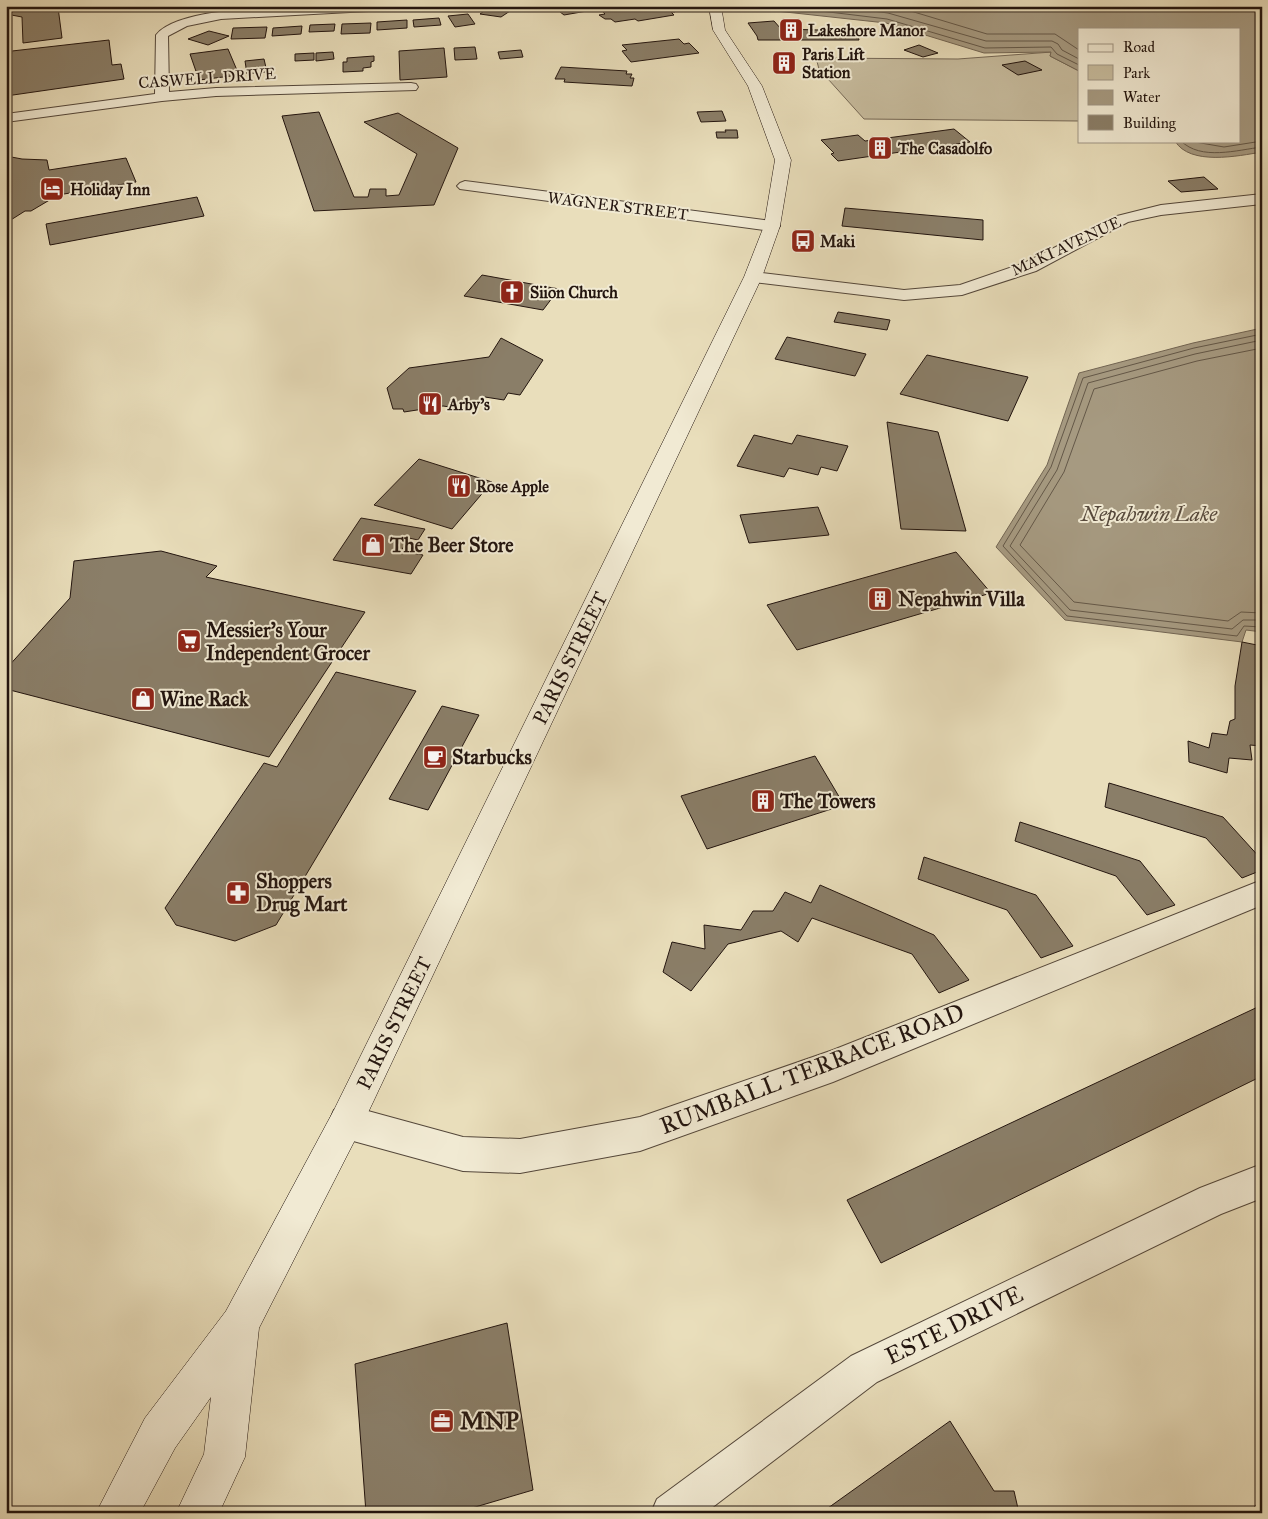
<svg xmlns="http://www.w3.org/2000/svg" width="1268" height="1519" viewBox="0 0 1268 1519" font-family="'IM FELL Great Primer',serif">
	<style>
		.green { fill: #c7bc9e; stroke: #756856 }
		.water { fill: #a69a81; stroke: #726553 }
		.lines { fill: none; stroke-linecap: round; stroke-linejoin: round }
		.shore { stroke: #645848; stroke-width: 1 }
		.building { fill: #8a7e68; stroke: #23150f }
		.street-casing { stroke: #54473a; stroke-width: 2 }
		.secondary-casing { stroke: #23150f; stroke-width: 1 }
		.street { fill: #f1ead3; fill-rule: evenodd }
		.secondary { fill: #f1ead3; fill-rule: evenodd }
		.labels { text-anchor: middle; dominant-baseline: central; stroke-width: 4; stroke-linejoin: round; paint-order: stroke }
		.far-poi-label { font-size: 16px; font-weight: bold; fill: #23150f; stroke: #f1ead3; text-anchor: start }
		.far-street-label { font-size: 16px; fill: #23150f; stroke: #f1ead3 }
		.poi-label { font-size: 20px; font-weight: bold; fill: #23150f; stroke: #f1ead3; text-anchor: start }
		.street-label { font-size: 20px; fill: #23150f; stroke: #f1ead3 }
		.water-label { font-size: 21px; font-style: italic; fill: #574a3d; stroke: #f1ead3 }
		.near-street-label { font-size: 24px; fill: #23150f; stroke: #f1ead3 }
		.near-poi-label { font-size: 24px; font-weight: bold; fill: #23150f; stroke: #f1ead3; text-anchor: start }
	</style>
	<rect width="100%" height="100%" fill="#e9debb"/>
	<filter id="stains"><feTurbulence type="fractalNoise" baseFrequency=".004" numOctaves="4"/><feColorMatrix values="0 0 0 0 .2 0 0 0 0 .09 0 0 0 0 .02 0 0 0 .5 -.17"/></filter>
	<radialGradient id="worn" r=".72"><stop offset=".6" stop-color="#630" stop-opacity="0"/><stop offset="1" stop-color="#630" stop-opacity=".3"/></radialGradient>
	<!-- green -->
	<path class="green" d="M1052,52L1050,56L1079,71V121L864,119L819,69L816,58L958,59Z"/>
	<!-- water -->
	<g class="water">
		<path d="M758,6H1262V152C1238,156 1190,166 1175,141H1239V29H1079V71L1050,56L1051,52L984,53L886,23L767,10Z"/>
		<path d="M1262,328V632L1246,630L1242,642L1065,620L996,547L1047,465L1079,373L1193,343Z"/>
	</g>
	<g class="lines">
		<!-- shore -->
		<g class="shore">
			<path d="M779,6L887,19L985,48L1051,47L1057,54L1079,65"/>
			<path d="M834,6L888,13L986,41H1052L1058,44L1062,50L1079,59"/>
			<path d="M894,6L987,34H1055L1079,50"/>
			<path d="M1181,141C1201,161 1237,150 1262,147"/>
			<path d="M1189,141L1224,147L1262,141"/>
			<path d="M1262,334L1194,348L1083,378L1051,467L1003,546L1067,616L1237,636L1244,626L1262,627"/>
			<path d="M1262,340L1195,354L1088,383L1057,470L1010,546L1070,610L1232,629L1243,620H1262"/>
			<path d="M1262,348L1197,361L1094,389L1064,472L1020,545L1074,602L1228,621L1241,612L1262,613"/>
		</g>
	</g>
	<!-- building -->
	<g class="building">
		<path d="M6,6L58,7L62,38L23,43L22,17L6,14Z"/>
		<path d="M491,6H498L513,9L501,17L480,14Z"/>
		<path d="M616,6L564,15L555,8L565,6Z"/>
		<path d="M641,6H667L675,12H671L674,15L638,21L635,19L615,22L611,19H605L599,15L605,14L603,12Z"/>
		<path d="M468,14L475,24L455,27L448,16Z"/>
		<path d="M439,18L441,25L414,27L413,20Z"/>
		<path d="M407,20V28L377,30V22Z"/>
		<path d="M774,21L781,29L857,31L859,40H758L757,36L748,23Z"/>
		<path d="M371,23L370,33L341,34L342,24Z"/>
		<path d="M335,24L334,31L309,32L310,25Z"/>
		<path d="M302,26L301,34L272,36L273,28Z"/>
		<path d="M267,27L265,38L231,39L233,28Z"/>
		<path d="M209,31L229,36L208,45L188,39Z"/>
		<path d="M679,39L684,44L689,43L699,53L631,62L622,51L627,50L622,45Z"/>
		<path d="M109,40L112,65L121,64L124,79L6,96L12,51Z"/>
		<path d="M919,45L938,53L923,57L904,50Z"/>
		<path d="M475,47L477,59L455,60L454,48Z"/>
		<path d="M444,48L447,77L400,80L399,51Z"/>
		<path d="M228,49L239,75L199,80L190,54Z"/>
		<path d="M521,50L523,57L500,59L498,52Z"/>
		<path d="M333,52L334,59L316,61V53Z"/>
		<path d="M314,53V60L295,61V54Z"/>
		<path d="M374,56V61L371,62V67L363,68V71L343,72V62H347V58Z"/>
		<path d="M264,59L267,72L247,74L245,61Z"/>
		<path d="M790,60L793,65L779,66L776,61Z"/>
		<path d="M1025,61L1042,70L1018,75L1002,65Z"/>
		<path d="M561,67L627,71L626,74H632L630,78H634L632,86L564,82L565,79H555Z"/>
		<path d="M722,111L726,121L701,122L697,112Z"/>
		<path d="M319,112L354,197H368L370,189H386V196L399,195L417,154L364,122L398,113L458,148L434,205L314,211L282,116Z"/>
		<path d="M954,129L970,142L838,161L831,154L834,153L821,140L858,135L865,141Z"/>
		<path d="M725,130H737L738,138H717L716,132H726Z"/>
		<path d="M6,156L22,159L47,160L49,170L126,158L136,182L58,195L31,211H25L6,223Z"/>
		<path d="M1204,177L1218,189L1181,192L1168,181Z"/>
		<path d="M197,197L204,216L50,245L46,224Z"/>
		<path d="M845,208L983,220V240L842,226Z"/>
		<path d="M482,275L559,289L543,310L464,296Z"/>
		<path d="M838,312L890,320L887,330L834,322Z"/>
		<path d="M787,337L866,354L855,376L775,359Z"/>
		<path d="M501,338L543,360L520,395L508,393L504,400L485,397L480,404L463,401L457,408L443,406L404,412L403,409H393L387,388L409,368L489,357Z"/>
		<path d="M927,355L1028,377L1008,421L900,394Z"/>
		<path d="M887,422L938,432L966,531L901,529Z"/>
		<path d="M754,435L792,444L797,435L848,446L837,471L821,467L818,475L789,468L784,477L737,466Z"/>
		<path d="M419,459L492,482L452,529L374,505Z"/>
		<path d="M818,507L829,535L749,543L740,515Z"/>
		<path d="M361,518L425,529L418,540L409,538L401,551L423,555L411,574L333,560Z"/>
		<path d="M161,551L217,566L206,577L365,612L269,757L6,689V669L70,598L74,561Z"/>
		<path d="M956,552L991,593L797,650L767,605Z"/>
		<path d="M1242,642L1262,646V746L1250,745L1252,760L1229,758L1227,773L1189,762L1188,741L1209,748L1212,733L1227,735L1230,721L1235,719V686Z"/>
		<path d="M336,672L416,691L276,925L235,941L176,925L165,908L264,763L277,767Z"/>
		<path d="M442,706L479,715L428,810L389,799Z"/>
		<path d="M815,756L844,805L707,849L681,796Z"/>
		<path d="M1109,783L1223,817L1262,860V870L1242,878L1206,838L1105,807Z"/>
		<path d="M1020,822L1140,861L1175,905L1147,915L1116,876L1015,841Z"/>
		<path d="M924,857L1036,895L1073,946L1041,958L1007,910L918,879Z"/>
		<path d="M820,885L934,935L969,980L939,993L912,954L812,918L798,942L781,931L728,944L691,991L663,972L672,942L705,949L704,925L741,930L753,911H773L785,892L811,903Z"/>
		<path d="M1262,1005V1076L881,1263L847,1200Z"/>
		<path d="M507,1323L533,1490L455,1513H366L355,1364Z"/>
		<path d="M950,1421L994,1491H1014L1019,1513H821Z"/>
		<path d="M1262,1498V1513H1249Z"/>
	</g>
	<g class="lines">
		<defs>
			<g id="street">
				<path d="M328,6H411L405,9L221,19L187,26L168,36L169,92L216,88L411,83L416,84L418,87L416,90L216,96L162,101L6,122V114L155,94L156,35C180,5 290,8 328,6Z"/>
				<path d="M465,181L772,221L778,223L780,226L778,229L772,231L460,189L457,186L460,183Z"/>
				<path d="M1262,194V204L1161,215L1128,222L1036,271L962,295L904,300L753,282L747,281L745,277L747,273L753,272L904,290L960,285L1024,263L1117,216L1161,205Z"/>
				<path d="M1262,880V905L833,1082L640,1151L520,1173L463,1171L346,1139L334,1134L329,1122L334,1110L346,1105L463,1137L520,1139L640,1117L833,1050Z"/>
				<path d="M1262,1164V1198L1221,1214L877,1382L705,1513H651L657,1499L851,1356L1200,1188Z"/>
			</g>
			<path id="secondary" d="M709,6H721L725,30L762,86L791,160L780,226L762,277L358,1134L259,1328L245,1457L219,1513H176L204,1454L211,1397L175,1448L140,1513H96L145,1418L226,1311L334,1110L744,277L764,226L775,160L748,86L713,30Z"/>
		</defs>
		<!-- street casing -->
		<use href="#street" class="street-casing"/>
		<!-- secondary casing -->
		<use href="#secondary" class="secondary-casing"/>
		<!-- street -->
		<use href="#street" class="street"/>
		<!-- secondary -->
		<use href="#secondary" class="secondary"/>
	</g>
	<!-- icons -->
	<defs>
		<symbol id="building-square" viewBox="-11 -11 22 22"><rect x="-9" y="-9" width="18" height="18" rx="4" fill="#8f2418" stroke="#f1ead3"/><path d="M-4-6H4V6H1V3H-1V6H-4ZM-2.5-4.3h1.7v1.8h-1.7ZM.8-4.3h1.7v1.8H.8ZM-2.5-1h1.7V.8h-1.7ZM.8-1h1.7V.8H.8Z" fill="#fff"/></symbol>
		<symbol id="hotel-square" viewBox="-11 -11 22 22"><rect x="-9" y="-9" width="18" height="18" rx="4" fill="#8f2418" stroke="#f1ead3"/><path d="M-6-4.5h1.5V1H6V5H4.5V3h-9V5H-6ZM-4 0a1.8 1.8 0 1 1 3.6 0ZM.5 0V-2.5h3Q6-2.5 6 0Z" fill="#fff"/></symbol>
		<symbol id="bus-square" viewBox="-11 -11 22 22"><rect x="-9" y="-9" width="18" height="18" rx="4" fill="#8f2418" stroke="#f1ead3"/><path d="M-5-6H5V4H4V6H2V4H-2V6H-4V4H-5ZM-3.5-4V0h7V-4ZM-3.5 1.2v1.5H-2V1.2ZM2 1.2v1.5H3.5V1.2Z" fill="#fff"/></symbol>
		<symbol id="church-square" viewBox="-11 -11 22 22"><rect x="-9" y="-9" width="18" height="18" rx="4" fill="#8f2418" stroke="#f1ead3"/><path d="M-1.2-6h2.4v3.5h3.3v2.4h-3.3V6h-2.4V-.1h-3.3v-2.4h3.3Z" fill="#fff"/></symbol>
		<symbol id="restaurant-square" viewBox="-11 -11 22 22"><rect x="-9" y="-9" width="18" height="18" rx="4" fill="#8f2418" stroke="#f1ead3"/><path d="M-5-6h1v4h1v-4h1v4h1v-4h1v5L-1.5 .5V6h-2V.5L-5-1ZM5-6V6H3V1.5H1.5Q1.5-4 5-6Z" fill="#fff"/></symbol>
		<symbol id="shop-square" viewBox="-11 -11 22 22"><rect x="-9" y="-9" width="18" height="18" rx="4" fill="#8f2418" stroke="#f1ead3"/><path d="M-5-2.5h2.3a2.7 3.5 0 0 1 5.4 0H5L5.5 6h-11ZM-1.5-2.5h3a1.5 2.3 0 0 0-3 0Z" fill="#fff"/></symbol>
		<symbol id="supermarket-square" viewBox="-11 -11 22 22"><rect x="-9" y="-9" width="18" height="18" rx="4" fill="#8f2418" stroke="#f1ead3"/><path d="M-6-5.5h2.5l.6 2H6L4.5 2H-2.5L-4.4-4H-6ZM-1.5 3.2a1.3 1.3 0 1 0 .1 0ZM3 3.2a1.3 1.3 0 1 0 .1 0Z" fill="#fff"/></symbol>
		<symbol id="cafe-square" viewBox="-11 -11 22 22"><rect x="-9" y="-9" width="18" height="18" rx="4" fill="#8f2418" stroke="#f1ead3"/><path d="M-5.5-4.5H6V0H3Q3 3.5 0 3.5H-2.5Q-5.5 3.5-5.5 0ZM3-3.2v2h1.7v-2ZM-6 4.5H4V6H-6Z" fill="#fff"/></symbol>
		<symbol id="pharmacy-square" viewBox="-11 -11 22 22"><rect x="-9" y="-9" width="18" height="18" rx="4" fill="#8f2418" stroke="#f1ead3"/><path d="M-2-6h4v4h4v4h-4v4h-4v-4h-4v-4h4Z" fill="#fff"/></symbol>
		<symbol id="office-square" viewBox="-11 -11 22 22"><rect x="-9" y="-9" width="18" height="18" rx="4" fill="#8f2418" stroke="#f1ead3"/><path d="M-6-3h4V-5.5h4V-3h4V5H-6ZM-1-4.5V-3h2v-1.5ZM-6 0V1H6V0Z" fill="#fff"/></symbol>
	</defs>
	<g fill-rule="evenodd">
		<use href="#building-square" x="777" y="16" width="28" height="28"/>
		<use href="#building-square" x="770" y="49" width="28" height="28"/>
		<use href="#building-square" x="866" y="134" width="28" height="28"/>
		<use href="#hotel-square" x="38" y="175" width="28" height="28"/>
		<use href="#bus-square" x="789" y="227" width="28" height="28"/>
		<use href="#church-square" x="498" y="278" width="28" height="28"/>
		<use href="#restaurant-square" x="416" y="390" width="28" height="28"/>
		<use href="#restaurant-square" x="445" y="472" width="28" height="28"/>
		<use href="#shop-square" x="359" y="531" width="28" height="28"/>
		<use href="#building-square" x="866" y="585" width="28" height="28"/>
		<use href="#supermarket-square" x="175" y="627" width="28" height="28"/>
		<use href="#shop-square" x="129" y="685" width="28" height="28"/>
		<use href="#cafe-square" x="421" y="743" width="28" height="28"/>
		<use href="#building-square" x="749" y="787" width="28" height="28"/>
		<use href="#pharmacy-square" x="224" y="879" width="28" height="28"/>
		<use href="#office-square" x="428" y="1407" width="28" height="28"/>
	</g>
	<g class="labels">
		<!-- far-poi labels -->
		<g class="far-poi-label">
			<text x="808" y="30">Lakeshore Manor</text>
			<text x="802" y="54">Paris Lift<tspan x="802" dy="18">Station</tspan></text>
			<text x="898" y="148">The Casadolfo</text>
			<text x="70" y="189">Holiday Inn</text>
			<text x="820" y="241">Maki</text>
			<text x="530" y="292">Siion Church</text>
			<text x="448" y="404">Arby's</text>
			<text x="476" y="486">Rose Apple</text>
		</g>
		<!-- far-street labels -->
		<g class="far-street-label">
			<text transform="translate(207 78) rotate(-4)">CASWELL DRIVE</text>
			<text transform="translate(618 206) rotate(7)">WAGNER STREET</text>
			<text transform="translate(1066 246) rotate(-25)">MAKI AVENUE</text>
		</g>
		<!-- poi labels -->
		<g class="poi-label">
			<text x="390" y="545">The Beer Store</text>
			<text x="898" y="599">Nepahwin Villa</text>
			<text x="206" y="630">Messier's Your<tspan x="206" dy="23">Independent Grocer</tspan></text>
			<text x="160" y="699">Wine Rack</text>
			<text x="452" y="757">Starbucks</text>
			<text x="780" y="801">The Towers</text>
			<text x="256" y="881">Shoppers<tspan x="256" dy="23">Drug Mart</tspan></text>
		</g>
		<!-- street labels -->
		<g class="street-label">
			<text transform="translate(570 658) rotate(-64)">PARIS STREET</text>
			<text transform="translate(394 1023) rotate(-64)">PARIS STREET</text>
		</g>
		<!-- water labels -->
		<g class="water-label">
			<text x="1149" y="514">Nepahwin Lake</text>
		</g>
		<!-- near-street labels -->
		<g class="near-street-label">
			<text transform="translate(812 1069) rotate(-21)">RUMBALL TERRACE ROAD</text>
			<text transform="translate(954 1325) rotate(-26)">ESTE DRIVE</text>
		</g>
		<!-- near-poi labels -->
		<g class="near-poi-label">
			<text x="460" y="1421">MNP</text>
		</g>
	</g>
	<!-- margin -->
	<rect width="1268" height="1519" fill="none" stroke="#e9debb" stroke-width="25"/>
	<rect x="8" y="8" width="1253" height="1504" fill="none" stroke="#23150f" stroke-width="2.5"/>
	<rect x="12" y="12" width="1243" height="1494" fill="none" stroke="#23150f"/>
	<!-- legend -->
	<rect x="1078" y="28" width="162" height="115" fill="#f1ead3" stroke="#9f9585"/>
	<rect x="1088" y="44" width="25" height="8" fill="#f1ead3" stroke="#9f9585"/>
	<text x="1123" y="52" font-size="15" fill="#23150f">Road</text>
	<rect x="1088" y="65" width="25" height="15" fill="#c7bc9e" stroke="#9f9585"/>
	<text x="1123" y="78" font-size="15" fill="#23150f">Park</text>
	<rect x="1088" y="90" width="25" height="15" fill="#a69a81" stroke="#9f9585"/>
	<text x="1123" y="102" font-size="15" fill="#23150f">Water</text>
	<rect x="1088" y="115" width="25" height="15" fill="#8a7e68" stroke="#9f9585"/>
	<text x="1123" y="128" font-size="15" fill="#23150f">Building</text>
	<rect width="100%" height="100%" filter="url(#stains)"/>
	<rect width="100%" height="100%" fill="url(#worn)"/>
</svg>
